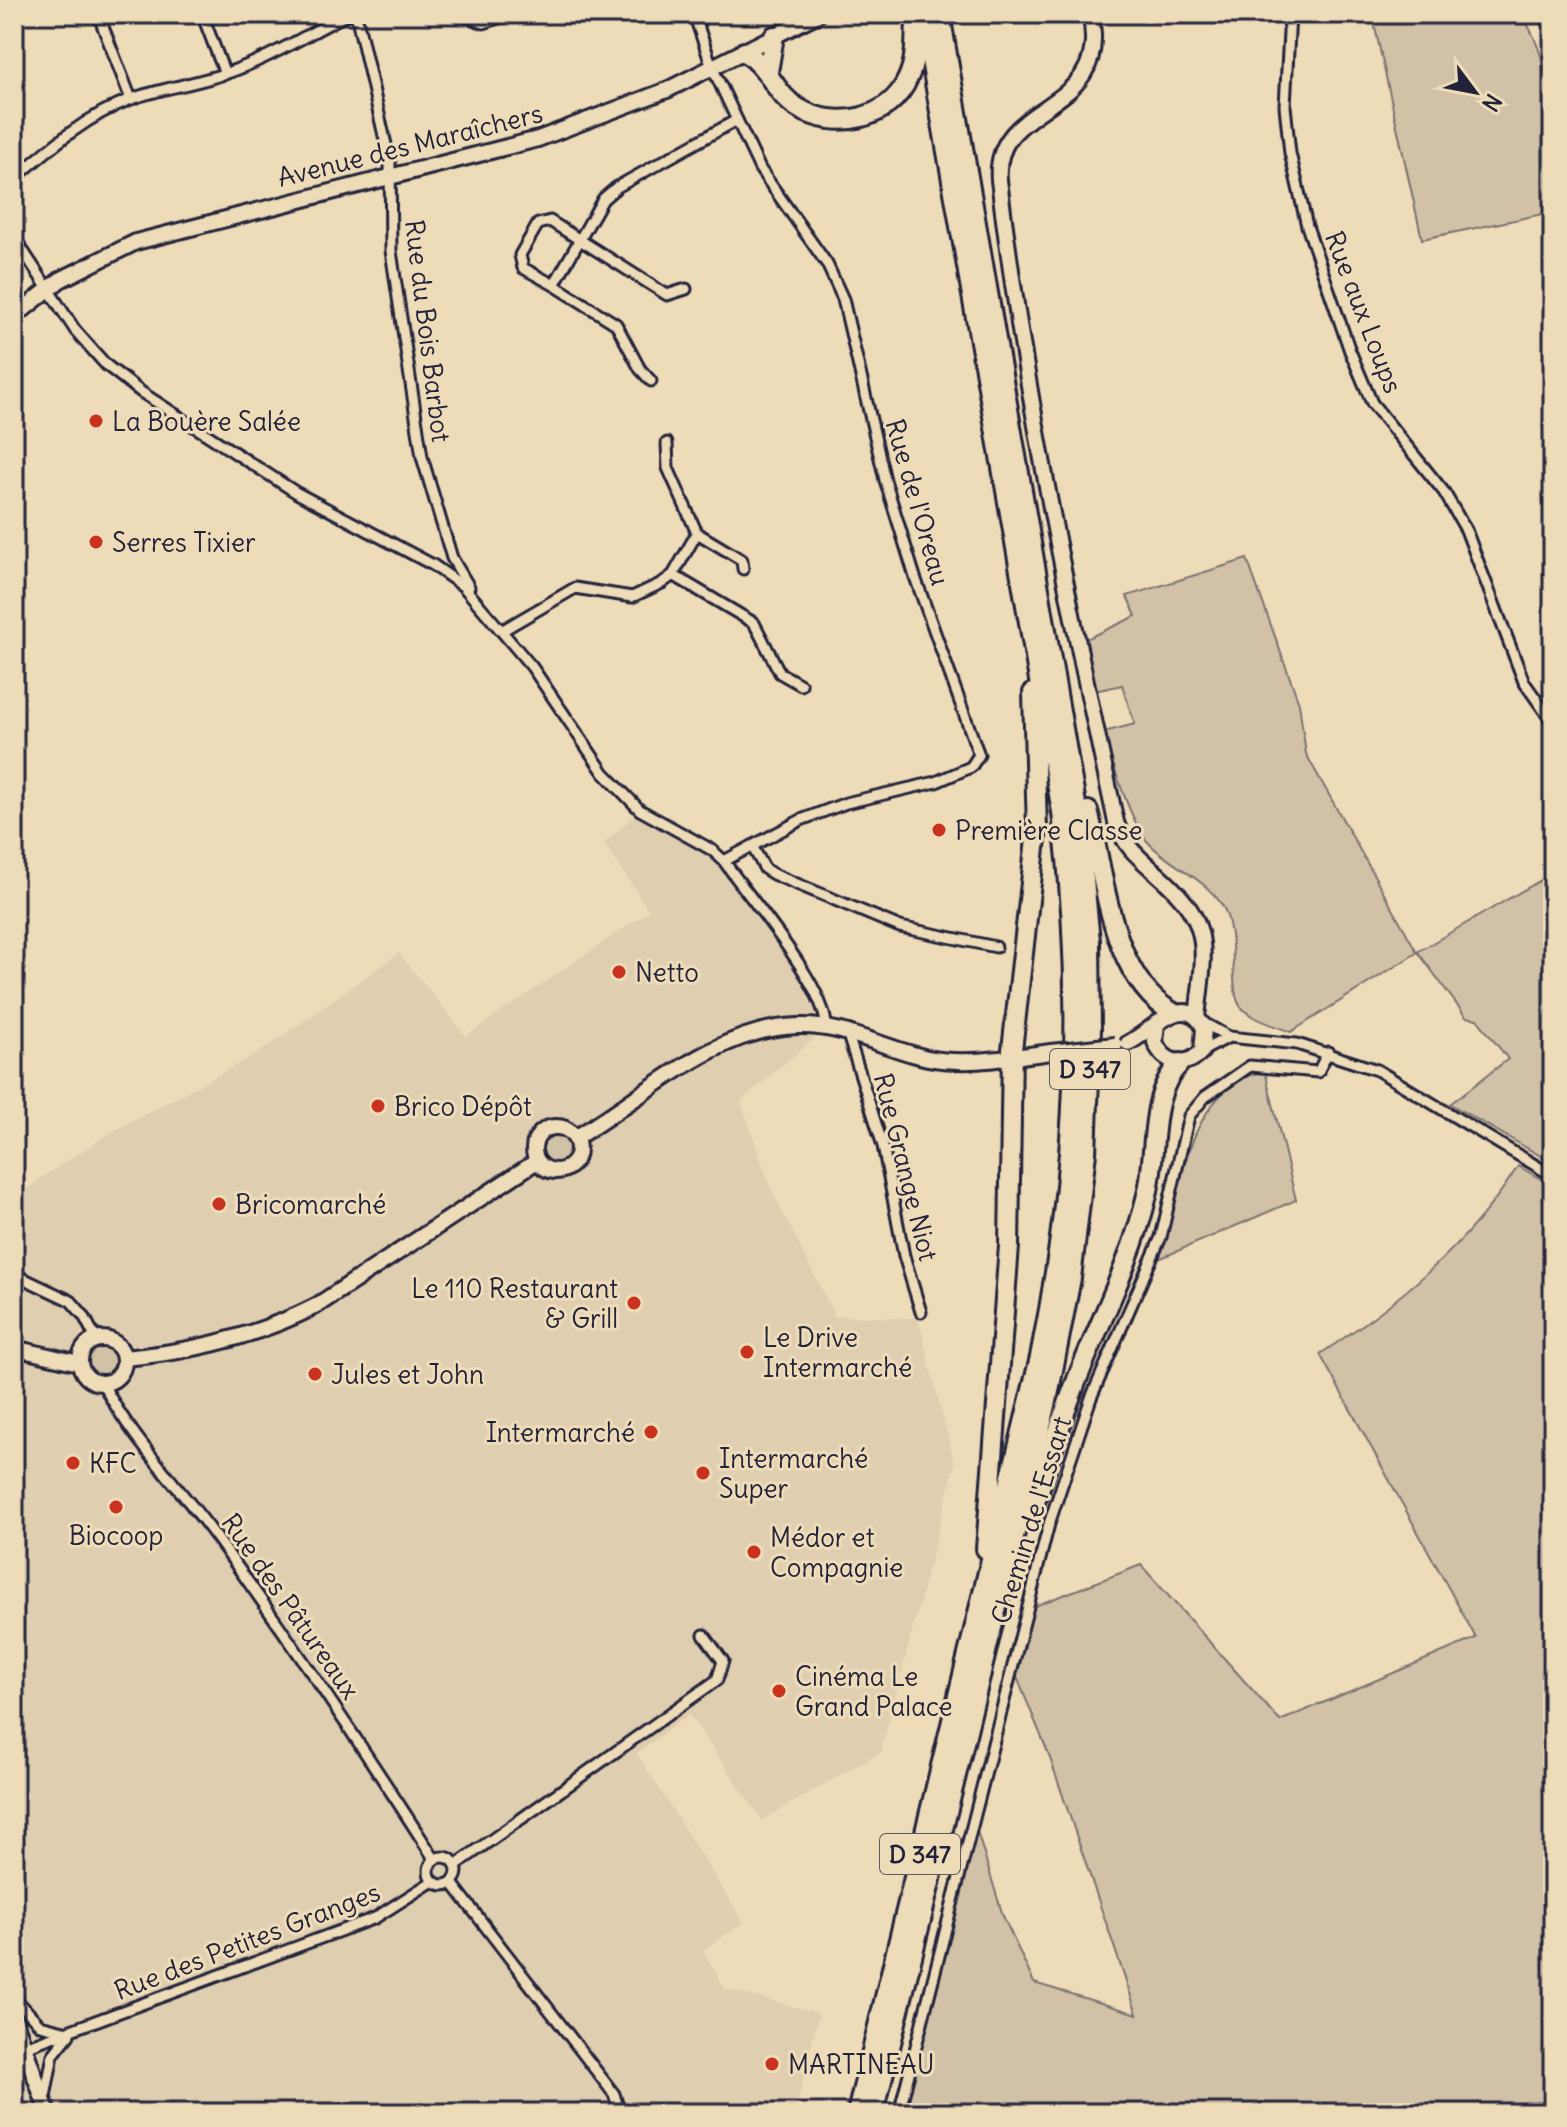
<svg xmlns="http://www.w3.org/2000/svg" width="1567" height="2127" viewBox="0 0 1567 2127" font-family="Delius,sans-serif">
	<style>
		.built { fill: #dfceb0; fill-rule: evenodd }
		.green { fill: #d1c1a7; stroke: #7a7271; stroke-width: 2 }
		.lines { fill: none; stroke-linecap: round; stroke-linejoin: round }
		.street-casing { stroke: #22223b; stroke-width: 15 }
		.secondary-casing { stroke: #22223b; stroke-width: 20 }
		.highway-casing { stroke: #22223b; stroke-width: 24 }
		.street { stroke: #eedcb9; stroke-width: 9 }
		.secondary { stroke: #eedcb9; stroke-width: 14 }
		.highway { stroke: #eedcb9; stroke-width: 18 }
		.secondary-bridge-casing { stroke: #22223b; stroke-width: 20; stroke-linecap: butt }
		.secondary-bridge { stroke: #eedcb9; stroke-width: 14 }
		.poi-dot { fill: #c8321e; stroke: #eedcb9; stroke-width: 3 }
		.labels { text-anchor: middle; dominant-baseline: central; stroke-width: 6; stroke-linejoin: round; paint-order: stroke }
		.shield { fill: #eedcb9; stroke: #5f5a61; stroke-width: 2 }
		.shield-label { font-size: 24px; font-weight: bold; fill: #22223b }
		.street-label { font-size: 26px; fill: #22223b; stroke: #eedcb9 }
		.poi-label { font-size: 26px; fill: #22223b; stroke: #eedcb9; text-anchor: start }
	</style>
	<rect width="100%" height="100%" fill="#eedcb9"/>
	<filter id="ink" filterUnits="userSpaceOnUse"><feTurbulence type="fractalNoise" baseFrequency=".0125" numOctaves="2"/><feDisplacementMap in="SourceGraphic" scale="16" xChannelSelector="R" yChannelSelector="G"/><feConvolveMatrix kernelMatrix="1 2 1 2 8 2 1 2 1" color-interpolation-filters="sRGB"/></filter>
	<g filter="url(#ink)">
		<!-- built -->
		<path class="built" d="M640,810L712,850L805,974L826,1028L741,1101L771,1189L835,1316L918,1318L955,1465L881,1752L762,1820L689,1714L637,1754L744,1923L703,1950L725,1989L819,2013L795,2113H14V1201L42,1177L115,1130L259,1053L399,953L466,1036L649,911L604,843ZM101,1339L116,1344L124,1362L119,1376L103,1384L89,1380L79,1363L86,1345Z"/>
		<!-- green -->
		<g class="green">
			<path d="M1372,14H1521C1559,69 1553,147 1553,212L1422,239Z"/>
			<path d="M1247,559L1299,703L1306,754L1417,952L1553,873V1163L1450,1104L1508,1059L1477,1019L1466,1017L1418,952L1291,1032C1276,1026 1252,1020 1241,1007C1228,993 1239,932 1222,905C1203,876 1169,866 1147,841C1131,822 1110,758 1104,732L1135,724L1122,685L1090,692L1084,640L1136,616L1127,596Z"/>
			<path d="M1265,1071L1296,1200L1159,1259C1182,1194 1184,1088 1265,1071Z"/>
			<circle cx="557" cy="1151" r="16"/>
			<path d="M1518,1166L1553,1186V2113H904L975,1825L1003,1916L1034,1983L1137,2014L1049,1755L1016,1675L1032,1607L1141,1565L1280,1721L1476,1638L1320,1354C1398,1303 1468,1246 1518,1166Z"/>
			<circle cx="101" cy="1360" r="15"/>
		</g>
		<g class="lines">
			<defs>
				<g id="street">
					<path d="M98,14L131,99"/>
					<path d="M202,14L225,74"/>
					<path d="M356,14L390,162L391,251L422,457L452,558L469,587"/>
					<path d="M458,14L484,23L511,14"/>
					<path d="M694,14L712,67L760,169L827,264L843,299L885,480L915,577L979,755L971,767L936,782L846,803L801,820L724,861"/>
					<path d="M1290,14L1285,106L1290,153L1307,226L1350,351L1372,403L1444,492L1466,530L1524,682L1553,723"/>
					<path d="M14,179C50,148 86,116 131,99C168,86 206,83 243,67C279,53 313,31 348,14"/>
					<path d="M14,237L75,330L106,365L141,392L297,493L433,565L463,586L532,667L604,773L640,810L712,850L724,861C749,898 828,988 826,1028"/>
					<path d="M554,285L523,268L520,255L538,224L550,221L667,295L686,289"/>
					<path d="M651,381L640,369L616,324L554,285L603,199L617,187L735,121"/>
					<path d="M697,533L742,560L743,569"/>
					<path d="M673,575L754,623L780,673L801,685"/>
					<path d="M503,630L575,588L632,597L662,583L673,575L697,533L668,468L667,443"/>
					<path d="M752,846L765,869L773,874L900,927L996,947"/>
					<path d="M1202,1022L1229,1037L1297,1044L1377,1070L1553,1176"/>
					<path d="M847,1032L883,1146L904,1256L921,1312"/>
					<path d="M1202,1051L1229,1037"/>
					<path d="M14,1274L71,1301L84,1316L96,1339"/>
					<path d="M103,1384C133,1442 181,1488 219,1541C294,1645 366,1752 435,1860"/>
					<circle cx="443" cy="1871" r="14"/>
					<path d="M456,1865L717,1680L723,1661L704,1635"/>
					<path d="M452,1883L614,2094L620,2113"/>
					<path d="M14,1997L40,2025L68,2032"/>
					<path d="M14,2051L375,1918L433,1881"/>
					<path d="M45,2097L53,2055L69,2035"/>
					<path d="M899,2113L1049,1524L1091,1398L1161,1237L1189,1116L1205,1097L1250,1066L1318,1072L1328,1052"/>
				</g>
				<g id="secondary">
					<path d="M1090,14C1114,116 992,97 999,180C1025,396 1070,610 1116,822C1123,844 1137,856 1154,871C1214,923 1205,945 1197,1017"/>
					<path d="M14,317L60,280L136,242L538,139L667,90L818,14"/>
					<path d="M1128,1043C1152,1032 1184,989 1204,1028L1202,1051C1186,1069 1164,1064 1155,1042L1157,1024"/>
					<circle cx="556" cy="1149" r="22"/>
					<path d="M575,1138C643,1098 715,1028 798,1026C844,1024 884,1049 928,1058C968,1066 1011,1057 1051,1052"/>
					<circle cx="102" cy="1361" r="22"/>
					<path d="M14,1348L79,1363"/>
					<path d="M124,1358C192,1352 255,1337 316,1306L537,1161"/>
					<path d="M14,2018L48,2113"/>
				</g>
				<g id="highway">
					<path d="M744,52C769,65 774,94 798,108C836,131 890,120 908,78C917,59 915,37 916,17"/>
					<path d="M768,72L774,36"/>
					<path d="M1088,811C1105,874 1110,977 1172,1012"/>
					<path d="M1028,1522C1046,1472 1060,1421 1080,1372C1103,1315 1133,1256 1147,1195C1158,1152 1147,1096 1180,1063"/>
					<path d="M986,1549L1009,1246L1012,1050L1037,830L1033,693"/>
					<path d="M857,2113L1040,1357C1077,1176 1084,995 1062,812L923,14"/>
					<path d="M874,2113L1047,1401L1071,1278L1086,1153L1091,1029L1090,941L1077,810L940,14"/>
				</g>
			</defs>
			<!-- street casing -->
			<use href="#street" class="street-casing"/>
			<!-- secondary casing -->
			<use href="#secondary" class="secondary-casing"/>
			<!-- highway casing -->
			<use href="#highway" class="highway-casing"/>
			<!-- street -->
			<use href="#street" class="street"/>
			<!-- secondary -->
			<use href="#secondary" class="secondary"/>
			<!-- highway -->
			<use href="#highway" class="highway"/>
			<defs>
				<path id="secondary-bridge" d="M1051,1052L1115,1045"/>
			</defs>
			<!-- secondary-bridge casing -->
			<use href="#secondary-bridge" class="secondary-bridge-casing"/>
			<!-- secondary-bridge -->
			<use href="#secondary-bridge" class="secondary-bridge"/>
		</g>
	</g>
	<!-- markers -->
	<g class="poi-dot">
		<circle cx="96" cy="421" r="8"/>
		<circle cx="96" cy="542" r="8"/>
		<circle cx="939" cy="830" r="8"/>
		<circle cx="619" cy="972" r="8"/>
		<circle cx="378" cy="1106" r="8"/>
		<circle cx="219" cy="1204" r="8"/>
		<circle cx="634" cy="1303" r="8"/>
		<circle cx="747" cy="1352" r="8"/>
		<circle cx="315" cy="1374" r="8"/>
		<circle cx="651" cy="1432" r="8"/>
		<circle cx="73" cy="1463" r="8"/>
		<circle cx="703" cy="1473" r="8"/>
		<circle cx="116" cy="1507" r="8"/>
		<circle cx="754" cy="1552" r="8"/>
		<circle cx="779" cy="1691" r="8"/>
		<circle cx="772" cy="2064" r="8"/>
	</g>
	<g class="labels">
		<!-- shield labels -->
		<g class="shield">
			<rect x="1050" y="1049" width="80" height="40" rx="6"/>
			<rect x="880" y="1834" width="80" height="40" rx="6"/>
		</g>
		<g class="shield-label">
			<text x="1090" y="1069">D 347</text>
			<text x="920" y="1854">D 347</text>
		</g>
		<!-- street labels -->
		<g class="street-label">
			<text transform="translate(410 145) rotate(-14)">Avenue des Maraîchers</text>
			<text transform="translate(1364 312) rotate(69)">Rue aux Loups</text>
			<text transform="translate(428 331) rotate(83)">Rue du Bois Barbot</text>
			<text transform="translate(918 502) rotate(74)">Rue de l'Oreau</text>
			<text transform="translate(906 1167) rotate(76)">Rue Grange Niot</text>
			<text transform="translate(1031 1520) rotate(-73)">Chemin de l'Essart</text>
			<text transform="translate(291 1606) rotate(55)">Rue des Pâtureaux</text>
			<text transform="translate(247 1941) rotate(-21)">Rue des Petites Granges</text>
		</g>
		<!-- poi labels -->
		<g class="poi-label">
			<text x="112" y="421">La Bouère Salée</text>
			<text x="112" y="542">Serres Tixier</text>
			<text x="955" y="830">Première Classe</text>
			<text x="635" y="972">Netto</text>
			<text x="394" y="1106">Brico Dépôt</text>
			<text x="235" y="1204">Bricomarché</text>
			<text x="618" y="1288" text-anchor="end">Le 110 Restaurant<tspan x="618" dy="30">&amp; Grill</tspan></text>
			<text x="763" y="1337">Le Drive<tspan x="763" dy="30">Intermarché</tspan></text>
			<text x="331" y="1374">Jules et John</text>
			<text x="635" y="1432" text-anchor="end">Intermarché</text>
			<text x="719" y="1458">Intermarché<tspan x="719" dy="30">Super</tspan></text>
			<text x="89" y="1463">KFC</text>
			<text x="116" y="1535" text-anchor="middle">Biocoop</text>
			<text x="770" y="1537">Médor et<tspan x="770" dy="30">Compagnie</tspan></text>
			<text x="795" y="1676">Cinéma Le<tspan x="795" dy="30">Grand Palace</tspan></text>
			<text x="788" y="2064">MARTINEAU</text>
		</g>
	</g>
	<!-- margin -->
	<rect width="1567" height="2127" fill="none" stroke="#eedcb9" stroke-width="48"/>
	<rect x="24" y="24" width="1519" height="2079" fill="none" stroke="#22223b" stroke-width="3" filter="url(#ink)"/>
	<!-- north arrow -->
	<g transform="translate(1475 92) rotate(122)" stroke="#eedcb9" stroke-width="6" paint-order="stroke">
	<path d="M0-6L14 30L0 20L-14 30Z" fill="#22223b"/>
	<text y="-12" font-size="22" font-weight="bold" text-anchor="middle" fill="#22223b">N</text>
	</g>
</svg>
